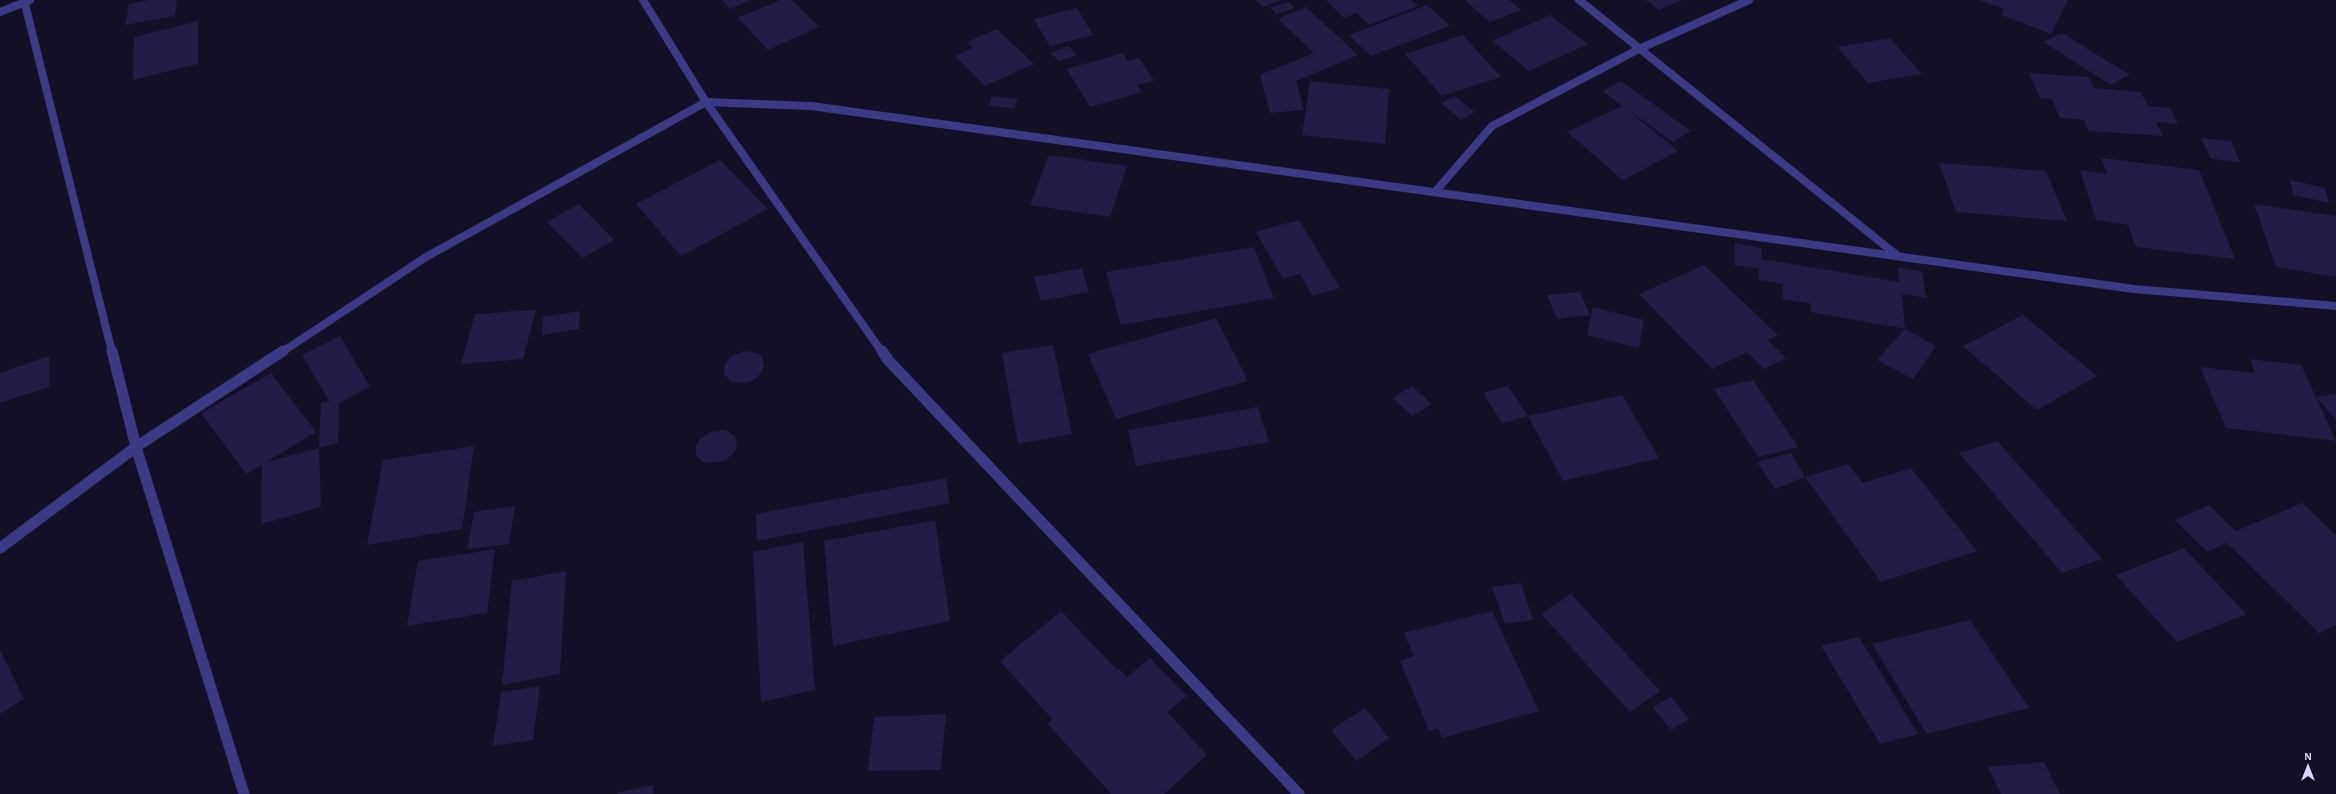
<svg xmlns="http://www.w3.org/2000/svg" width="2336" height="794" viewBox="0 0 2336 794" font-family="'Alegreya Sans',sans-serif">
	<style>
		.building { fill: #241b47 }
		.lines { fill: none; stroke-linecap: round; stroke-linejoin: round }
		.minor-far1 { stroke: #3d3a85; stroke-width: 8 }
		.minor { stroke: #3d3a85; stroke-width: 11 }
	</style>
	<rect width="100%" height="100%" fill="#130f26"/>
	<!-- building -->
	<g class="building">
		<path d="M148,0H177L175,16L125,25L129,4Z"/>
		<path d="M722,0H751L730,9Z"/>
		<path d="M780,0H792L819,27L768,50L738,18Z"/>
		<path d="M1256,0H1282L1263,7Z"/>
		<path d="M1326,0H1411L1418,6L1369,25L1357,13L1344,18Z"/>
		<path d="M1465,0H1509L1521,10L1490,22Z"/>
		<path d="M1646,0H1682L1659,10Z"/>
		<path d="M1979,0H2068L2051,34L2001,15L2004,9Z"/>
		<path d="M1289,2L1295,8L1276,14L1270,7Z"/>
		<path d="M1427,5L1450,26L1371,56L1349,35Z"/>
		<path d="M1306,7L1358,55L1296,81L1304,110L1270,113L1260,75L1314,53L1278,19Z"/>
		<path d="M1077,8L1093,35L1050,46L1034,19Z"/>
		<path d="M1550,15L1588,44L1529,71L1492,41Z"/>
		<path d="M198,21V64L133,80L134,37Z"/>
		<path d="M997,29L1034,64L985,86L955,56L973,48L967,42Z"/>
		<path d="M2062,33L2130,75L2111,85L2043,42Z"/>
		<path d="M1463,35L1501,77L1442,96L1405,54Z"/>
		<path d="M1890,38L1922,74L1868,83L1837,47Z"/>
		<path d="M1068,46L1077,55L1059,61L1051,53Z"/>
		<path d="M1123,53L1128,61L1139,58L1154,81L1137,85L1142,92L1090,107L1067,69Z"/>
		<path d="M2029,73L2088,77L2094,88L2141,92L2148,106L2170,108L2178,124L2156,122L2163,136L2089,131L2084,120L2060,118L2052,99L2040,98Z"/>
		<path d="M1310,81L1389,89L1385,144L1302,135Z"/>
		<path d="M1621,81L1691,131L1673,142L1627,109L1678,151L1623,180L1567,132L1622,106L1603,91Z"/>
		<path d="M992,96L1018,99L1014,108L989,106Z"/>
		<path d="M1454,96L1475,112L1461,120L1441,103Z"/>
		<path d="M2201,138L2231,141L2240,162L2211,159Z"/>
		<path d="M1049,155L1127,166L1110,217L1030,205Z"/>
		<path d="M2101,158L2199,170L2235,259L2136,247L2128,225L2096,220L2080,170L2107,174Z"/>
		<path d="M720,160L768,209L681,256L636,204Z"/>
		<path d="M1939,163L2046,171L2067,221L1956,212Z"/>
		<path d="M2290,180L2325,188L2329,203L2293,195Z"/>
		<path d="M579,204L614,240L583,258L547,222Z"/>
		<path d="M2254,204L2336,216V277L2276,267Z"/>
		<path d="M1299,220L1340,288L1312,296L1300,274L1283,279L1256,232Z"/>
		<path d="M1735,243L1761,248L1762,259L1899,282L1898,267L1922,272L1926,298L1902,294L1905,329L1811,312V304L1783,299V284L1759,280V269L1735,265Z"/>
		<path d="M1254,247L1274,298L1121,325L1106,272Z"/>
		<path d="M1704,265L1778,335L1768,340L1786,358L1764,369L1747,352L1712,369L1639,294Z"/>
		<path d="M1082,268L1089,292L1041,301L1034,277Z"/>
		<path d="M1580,292L1590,315L1557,319L1547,295Z"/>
		<path d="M1593,307L1644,320L1639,348L1587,335Z"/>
		<path d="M536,310L523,359L461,364L475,314Z"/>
		<path d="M580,311L579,329L542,335L543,317Z"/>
		<path d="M2023,315L2097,376L2037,410L1963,346Z"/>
		<path d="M1216,318L1248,381L1116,419L1088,354Z"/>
		<path d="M1905,329L1936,346L1913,379L1877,360Z"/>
		<path d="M340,336L370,387L339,403L338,443L319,448L321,403L329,401L302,355Z"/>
		<path d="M1053,345L1072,434L1018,444L1002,353Z"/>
		<path d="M745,351L758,353L762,357L764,367L757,378L751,381L744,383L731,382L724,374L725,364L732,356Z"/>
		<path d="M49,356V387L0,403V373Z"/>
		<path d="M2250,359L2301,365L2316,397L2336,394V420L2316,397L2336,441L2226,428L2200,367L2255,373Z"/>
		<path d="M271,373L316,432L246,474L201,413Z"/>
		<path d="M1753,380L1798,447L1758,457L1714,389Z"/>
		<path d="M1412,386L1432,404L1412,416L1393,398Z"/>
		<path d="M1508,386L1528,416L1502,423L1483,393Z"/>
		<path d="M1622,395L1659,458L1563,481L1528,416Z"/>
		<path d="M1258,407L1269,442L1136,466L1128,430Z"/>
		<path d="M725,430L735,436L737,446L735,452L725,461L705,463L696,456V445L699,440L710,432Z"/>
		<path d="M1997,441L2102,559L2062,573L1959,453Z"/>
		<path d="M474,446L462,529L367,545L383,460Z"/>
		<path d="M319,448L321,507L261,524L262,463Z"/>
		<path d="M1791,453L1805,477L1775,489L1757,462Z"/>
		<path d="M1848,464L1863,483L1911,468L1977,551L1881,582L1805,477Z"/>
		<path d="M946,478L950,503L757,541L756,514Z"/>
		<path d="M2302,503L2336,535V625L2319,633L2227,543L2207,552L2175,520L2209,505L2236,531Z"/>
		<path d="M515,506L509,544L467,549L474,512Z"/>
		<path d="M935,520L950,621L833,646L824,541Z"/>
		<path d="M803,542L815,690L761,702L753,552Z"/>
		<path d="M2184,548L2246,614L2177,642L2116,575Z"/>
		<path d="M495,549L487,613L407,626L418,561Z"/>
		<path d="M566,571L560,674L502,685L512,581Z"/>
		<path d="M1521,583L1533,620L1505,624L1492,587Z"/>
		<path d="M1571,594L1660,691L1630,712L1541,614Z"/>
		<path d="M1061,611L1117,670L1118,668L1127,677L1150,658L1187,696L1167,712L1207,755L1164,794H1111L1048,724L1052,719L1000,661Z"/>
		<path d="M1492,611L1539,711L1442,738L1438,728L1429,731L1400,661L1414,656L1404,633Z"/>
		<path d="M1970,620L2029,708L1927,734L1872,644Z"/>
		<path d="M1859,637L1918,734L1880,744L1821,646Z"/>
		<path d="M0,650L24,699L0,714Z"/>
		<path d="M540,686L533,740L493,746L501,692Z"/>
		<path d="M1671,697L1689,719L1671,730L1653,707Z"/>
		<path d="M1365,708L1389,738L1356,761L1331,730Z"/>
		<path d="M946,714L941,770L868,771L874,717Z"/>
		<path d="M2044,762L2060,794H2001L1988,767Z"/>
		<path d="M653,785V794H617V793Z"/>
	</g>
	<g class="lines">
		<!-- minor-far1 -->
		<g class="minor-far1">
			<path d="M24,0L112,352"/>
			<path d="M643,0L706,102L882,352"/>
			<path d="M1579,0L1898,256"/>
			<path d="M0,12L30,0"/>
			<path d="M1435,192L1492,126L1639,49L1749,0"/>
			<path d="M282,352L426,257L706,102L811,106L2134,289L2336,306"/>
		</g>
		<!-- minor -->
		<g class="minor">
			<path d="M112,351L136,447L244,794"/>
			<path d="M882,351L889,361L1299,794"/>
			<path d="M0,548L136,447L283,351"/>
		</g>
	</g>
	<!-- north arrow -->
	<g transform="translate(2308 766)" stroke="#130f26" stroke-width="3" paint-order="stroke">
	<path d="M0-3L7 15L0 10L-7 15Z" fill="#d9d4ff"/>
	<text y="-6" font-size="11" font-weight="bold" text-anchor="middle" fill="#d9d4ff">N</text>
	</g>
</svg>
